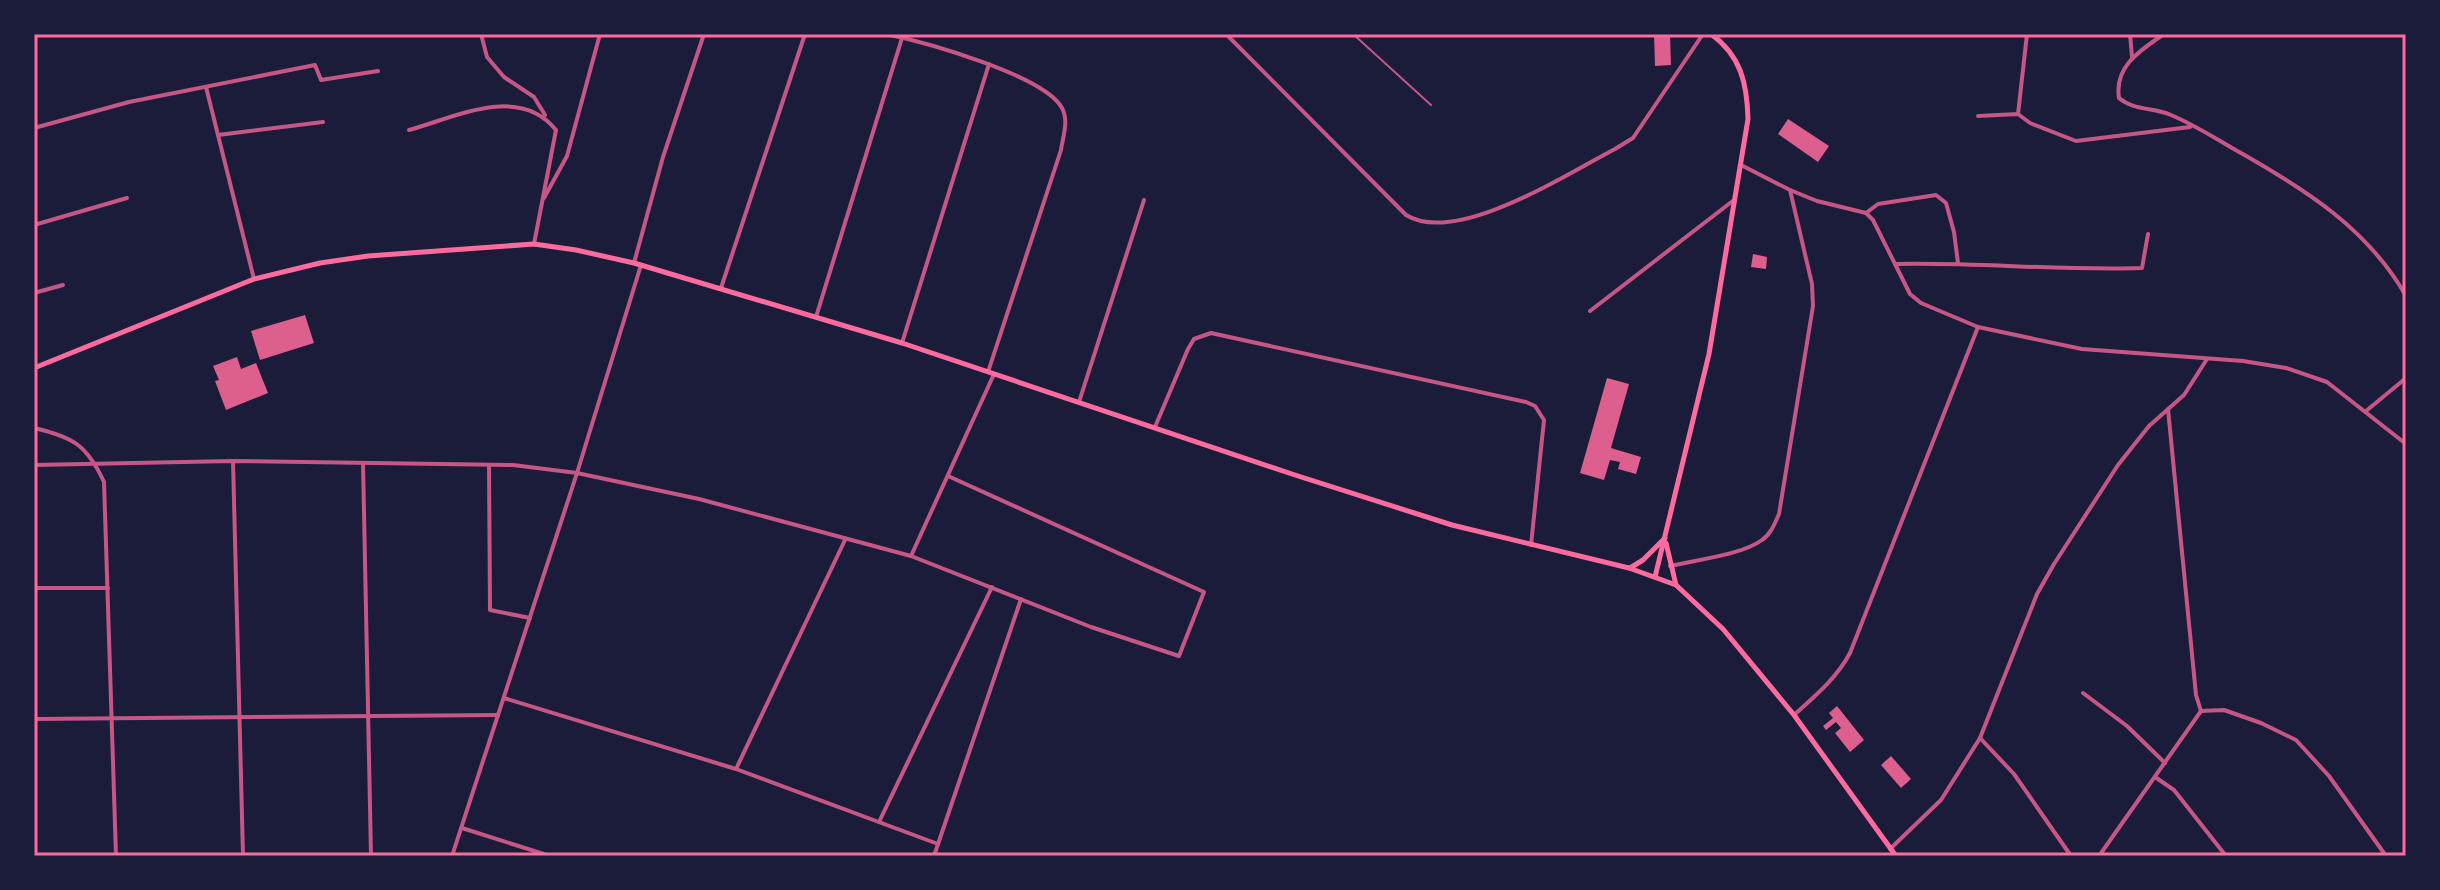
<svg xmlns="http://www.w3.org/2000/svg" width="2440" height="890" viewBox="0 0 2440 890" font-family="Ubuntu,sans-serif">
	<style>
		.building { fill: #dd5f8e }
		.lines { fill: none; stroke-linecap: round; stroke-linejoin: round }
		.service { stroke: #c65784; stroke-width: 2 }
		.minor { stroke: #c65784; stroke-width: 4 }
		.secondary { stroke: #ff6b9d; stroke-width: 5 }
		.neatline { fill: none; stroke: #ff6b9d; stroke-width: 3 }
	</style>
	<rect width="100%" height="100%" fill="#1b1b3a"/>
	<!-- building -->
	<g class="building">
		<path d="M1654,34H1670L1671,65L1655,66Z"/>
		<path d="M1788,119L1829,146L1818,162L1778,134Z"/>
		<path d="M1753,254L1767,257L1766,269L1751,267Z"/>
		<path d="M305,315L314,343L260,360L251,331Z"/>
		<path d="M237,357L241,369L256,363L268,393L226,410L215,381L219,380L213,366Z"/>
		<path d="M1607,378L1629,384L1611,448L1641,457L1636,474L1618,469L1620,462L1610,460L1604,480L1580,473Z"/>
		<path d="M1837,706L1864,740L1850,752L1835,733L1841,728L1836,722L1826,730L1823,726L1833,718L1829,713Z"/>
		<path d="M1891,756L1911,779L1901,788L1881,765Z"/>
	</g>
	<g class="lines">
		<!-- service -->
		<path class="service" d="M1353,34L1431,105"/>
		<!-- minor -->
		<g class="minor">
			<path d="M34,34H35"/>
			<path d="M481,34L487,57L504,77L534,97L545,115"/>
			<path d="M886,34C924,42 1044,75 1062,108C1069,121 1063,136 1061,150L988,372"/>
			<path d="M1226,34L1406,215C1456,246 1567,174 1615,149L1633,138L1703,34"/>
			<path d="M2130,34L2132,57"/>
			<path d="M2164,34C2141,50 2114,66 2119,98C2134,111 2154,107 2171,115C2195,125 2218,140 2241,153C2306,190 2368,229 2406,296"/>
			<path d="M206,87L254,279"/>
			<path d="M2018,114L2027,34"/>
			<path d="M1978,116L2018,114L2030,123L2076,141L2190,127"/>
			<path d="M34,128L129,102L315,65L321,80L378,71"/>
			<path d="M409,130C456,117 519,84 556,130L534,244"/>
			<path d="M218,135L323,122"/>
			<path d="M1741,165L1790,190L1817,201L1866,213L1873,220L1910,294L1921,303L1978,327L2082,349L2243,361L2286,368L2327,382L2406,444"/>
			<path d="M544,198L567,156L600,34"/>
			<path d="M1866,213L1878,204L1936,195L1946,203L1954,232L1958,263"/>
			<path d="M34,225L127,198"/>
			<path d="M634,263L663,157L704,34"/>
			<path d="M1895,264C1978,262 2060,271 2142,268L2148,234"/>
			<path d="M721,288L805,34"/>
			<path d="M34,293L63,285"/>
			<path d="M1590,311L1734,200"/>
			<path d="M816,317L902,38"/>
			<path d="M902,343L989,64"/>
			<path d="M1079,402L1144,200"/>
			<path d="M2168,409L2196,695L2201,711"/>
			<path d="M2366,411L2406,378"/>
			<path d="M1155,427L1188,349L1194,339L1211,333L1526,402L1535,406L1544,420L1531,545"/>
			<path d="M34,428C73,437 87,445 104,482L116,856"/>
			<path d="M233,461L243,856"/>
			<path d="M363,463L371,856"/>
			<path d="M34,465L233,461L513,465L577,473L699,499L911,556L1091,627L1179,656L1204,592L948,476"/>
			<path d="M489,465L490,610L530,618"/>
			<path d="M911,556L994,374"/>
			<path d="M1670,566C1695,560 1742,555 1762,540C1771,534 1775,523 1779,514L1813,306L1812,284L1790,190"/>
			<path d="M34,588H108"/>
			<path d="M2083,693L2127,726L2165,763"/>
			<path d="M504,698L736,769L938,844"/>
			<path d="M2201,711L2224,710L2261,723L2296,740L2329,776L2386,856"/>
			<path d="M1794,715C1815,696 1836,679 1850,653L1978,327"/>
			<path d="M34,719L498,715"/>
			<path d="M1980,738L2014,774L2071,856"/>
			<path d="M736,769L845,540"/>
			<path d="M2155,777L2174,790L2226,856"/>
			<path d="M879,822L992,587"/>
			<path d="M462,828L550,856"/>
			<path d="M1890,849L1941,800L1980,738L2037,594L2054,564L2118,465L2149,426L2184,395L2207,359"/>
			<path d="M452,856L577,473L641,265"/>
			<path d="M934,856L1021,599"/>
			<path d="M2099,856L2201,711"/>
		</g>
		<!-- secondary -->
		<g class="secondary">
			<path d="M34,368L254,279L320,263L368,256L534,244L576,250L634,263L902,343L1295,475L1452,525L1629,568L1676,585L1723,629L1794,715L1896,856"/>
			<path d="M1666,543L1676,585"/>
			<path d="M1630,568L1643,560L1665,538"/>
			<path d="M1655,577L1709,354L1748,119C1747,83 1741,56 1711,34"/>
		</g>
	</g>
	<!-- border -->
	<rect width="2440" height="890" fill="none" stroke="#1b1b3a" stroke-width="72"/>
	<rect x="36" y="36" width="2368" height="818" class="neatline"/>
</svg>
